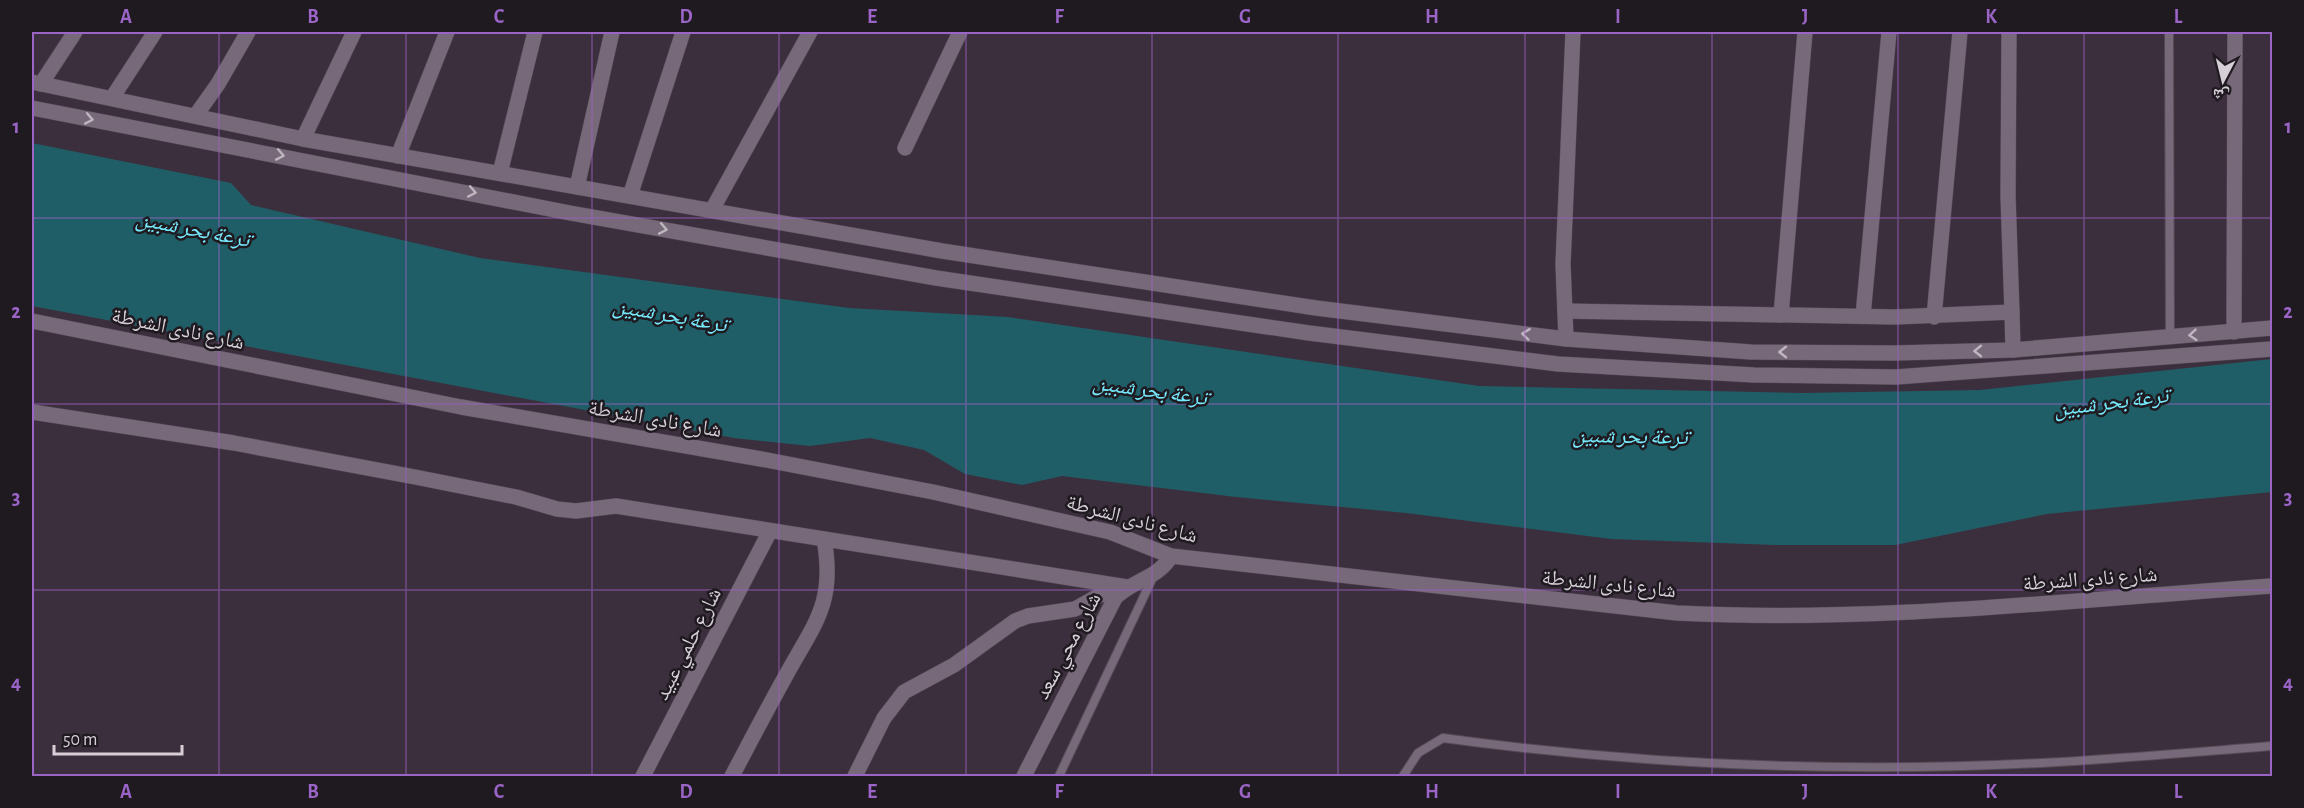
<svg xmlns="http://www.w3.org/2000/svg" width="2304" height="808" viewBox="0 0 2304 808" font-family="'Alegreya Sans','Noto Naskh Arabic',sans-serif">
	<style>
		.water { fill: #205e67 }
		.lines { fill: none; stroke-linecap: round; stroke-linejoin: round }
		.service-casing { stroke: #554b56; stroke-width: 10 }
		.minor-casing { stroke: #554b56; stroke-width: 16 }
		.tertiary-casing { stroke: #554b56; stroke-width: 16 }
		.secondary-casing { stroke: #554b56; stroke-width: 16 }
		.service { stroke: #776979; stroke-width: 8 }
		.minor { stroke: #776979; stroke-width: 15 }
		.tertiary { stroke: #776979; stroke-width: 15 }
		.secondary { stroke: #776979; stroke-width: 15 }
		.oneway { stroke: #bfb6c0 }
		.grid { fill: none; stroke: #9b65c8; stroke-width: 1.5; stroke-opacity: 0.55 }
		.labels { text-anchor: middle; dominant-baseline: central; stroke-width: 5; stroke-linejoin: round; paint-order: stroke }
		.street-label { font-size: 21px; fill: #d7cfd8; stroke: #1f1920 }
		.water-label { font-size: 22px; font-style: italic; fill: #75eafb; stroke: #1f1920 }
		.neatline { fill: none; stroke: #9b65c8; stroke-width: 2 }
		.grid-label { font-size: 20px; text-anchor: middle; font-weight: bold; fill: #9b65c8 }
	</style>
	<rect width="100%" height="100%" fill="#3c2f3d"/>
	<!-- water -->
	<path class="water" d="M32,143L231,183L251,205L480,258L849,308L1008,317L1479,386L1802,393L1980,390L2272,359V492L2047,514L1895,545H1775L1611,539L1406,513L1236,497L1062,476L1022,485L965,474L924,450L870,438L810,446L734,438L32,306Z"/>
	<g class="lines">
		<defs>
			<g id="service">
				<path d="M2169,32L2170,338"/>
				<path d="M1059,776L1154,575"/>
				<path d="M1403,776L1418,753L1443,738C1640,765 1843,773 2041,763C2118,759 2196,752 2272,746"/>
			</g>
			<g id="minor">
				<path d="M2009,32L2008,196L2012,312"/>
				<path d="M32,82L303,139L942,251L1316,308L1566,339L1751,352L1894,353L2013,350L2272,328"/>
				<path d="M41,84L75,32"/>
				<path d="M112,98L155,32"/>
				<path d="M32,108L570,213L936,278L1309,333L1558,364L1754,375L1896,377L2272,349"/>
				<path d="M196,115L218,84L248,32"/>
				<path d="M303,139L354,32"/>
				<path d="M905,148L960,32"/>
				<path d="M398,156L447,32"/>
				<path d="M500,173L535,32"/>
				<path d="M577,187L612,32"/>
				<path d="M630,196L683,32"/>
				<path d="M712,210L810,32"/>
				<path d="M1565,311L1895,317L2012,312L2013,350"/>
				<path d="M1781,315L1805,32"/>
				<path d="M1863,316L1889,32"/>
				<path d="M1934,317L1960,32"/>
				<path d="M2234,332L2235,32"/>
				<path d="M1566,339L1563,264L1573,32"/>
				<path d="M32,412L234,443L415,477L516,497L557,509L576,511L616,506L1127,587"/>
				<path d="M643,776L770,531"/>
				<path d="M732,776C749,744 766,711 784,679C813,625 836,605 824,539"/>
				<path d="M855,776L884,718L904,692L954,665L1015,621L1028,616L1075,609L1100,595L1123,588"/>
			</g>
			<path id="tertiary" d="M1024,776L1115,598C1132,580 1158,579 1171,556"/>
			<path id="secondary" d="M32,321L461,407L761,459L933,492L1110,532L1171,556L1677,613C1876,623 2074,600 2272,586"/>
		</defs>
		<!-- service casing -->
		<use href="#service" class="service-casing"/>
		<!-- minor casing -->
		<use href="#minor" class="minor-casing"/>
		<!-- tertiary casing -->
		<use href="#tertiary" class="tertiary-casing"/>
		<!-- secondary casing -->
		<use href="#secondary" class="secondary-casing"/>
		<!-- service -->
		<use href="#service" class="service"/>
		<!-- minor -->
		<use href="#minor" class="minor"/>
		<!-- tertiary -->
		<use href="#tertiary" class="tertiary"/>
		<!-- secondary -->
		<use href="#secondary" class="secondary"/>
	</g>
	<!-- one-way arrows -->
	<defs><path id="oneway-chevron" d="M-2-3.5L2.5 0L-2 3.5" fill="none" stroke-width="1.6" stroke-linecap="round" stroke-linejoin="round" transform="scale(1.5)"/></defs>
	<g class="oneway">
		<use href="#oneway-chevron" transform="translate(89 119) rotate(11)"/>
		<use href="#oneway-chevron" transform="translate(280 155) rotate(11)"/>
		<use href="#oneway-chevron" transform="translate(472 192) rotate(11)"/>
		<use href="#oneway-chevron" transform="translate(663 229) rotate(11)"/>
		<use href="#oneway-chevron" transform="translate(1526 334) rotate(-173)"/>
		<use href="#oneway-chevron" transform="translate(2193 335) rotate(175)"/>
		<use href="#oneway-chevron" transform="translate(1978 351) rotate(179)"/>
		<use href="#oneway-chevron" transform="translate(1783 352) rotate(-180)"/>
	</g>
	<!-- grid -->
	<path class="grid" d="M219,32V776M406,32V776M592,32V776M779,32V776M966,32V776M1152,32V776M1338,32V776M1525,32V776M1712,32V776M1898,32V776M2084,32V776M32,218H2272M32,404H2272M32,590H2272"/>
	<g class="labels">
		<!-- street labels -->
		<g class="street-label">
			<text transform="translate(178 329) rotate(12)">شارع نادى الشرطة</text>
			<text transform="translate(655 419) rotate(10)">شارع نادى الشرطة</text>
			<text transform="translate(1132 519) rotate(15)">شارع نادى الشرطة</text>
			<text transform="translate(2090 579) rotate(-4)">شارع نادى الشرطة</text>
			<text transform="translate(1609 584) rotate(6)">شارع نادى الشرطة</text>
			<text transform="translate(688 644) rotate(-63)">شارع حلمي عبيد</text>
			<text transform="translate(1068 646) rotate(-62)">شارع محي سعد</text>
		</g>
		<!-- water labels -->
		<g class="water-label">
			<text transform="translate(193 229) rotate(11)">ترعة بحر شبين</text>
			<text transform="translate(670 315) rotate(10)">ترعة بحر شبين</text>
			<text transform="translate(1150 390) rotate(8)">ترعة بحر شبين</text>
			<text transform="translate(2111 402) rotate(-7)">ترعة بحر شبين</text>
			<text transform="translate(1630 436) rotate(1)">ترعة بحر شبين</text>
		</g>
	</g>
	<!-- border -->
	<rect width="2304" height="808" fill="none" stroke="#1f1920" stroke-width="66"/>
	<!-- north arrow -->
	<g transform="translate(2223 81) rotate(187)" stroke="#1f1920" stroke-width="4.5" paint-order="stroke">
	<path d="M0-4.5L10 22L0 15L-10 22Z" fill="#d7cfd8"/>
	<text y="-9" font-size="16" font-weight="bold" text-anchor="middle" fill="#d7cfd8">ش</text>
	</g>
	<!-- scale -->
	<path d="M54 745v9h128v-9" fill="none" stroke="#d7cfd8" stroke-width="3"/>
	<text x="63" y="745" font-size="18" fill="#d7cfd8" stroke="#1f1920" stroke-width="4.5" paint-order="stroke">50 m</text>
	<rect x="33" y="33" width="2238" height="742" class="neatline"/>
	<g class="grid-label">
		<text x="126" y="23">A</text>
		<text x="313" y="23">B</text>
		<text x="499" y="23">C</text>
		<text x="686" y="23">D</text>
		<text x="872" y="23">E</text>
		<text x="1059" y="23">F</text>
		<text x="1245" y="23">G</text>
		<text x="1432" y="23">H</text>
		<text x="1618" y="23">I</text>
		<text x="1805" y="23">J</text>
		<text x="1991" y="23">K</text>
		<text x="2178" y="23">L</text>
		<text x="16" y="133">1</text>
		<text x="2288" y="133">1</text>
		<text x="16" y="318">2</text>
		<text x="2288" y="318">2</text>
		<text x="16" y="504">3</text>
		<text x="2288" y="504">3</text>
		<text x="16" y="689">4</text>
		<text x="2288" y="689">4</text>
		<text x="126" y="798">A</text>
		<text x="313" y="798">B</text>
		<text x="499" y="798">C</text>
		<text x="686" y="798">D</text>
		<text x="872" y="798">E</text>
		<text x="1059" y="798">F</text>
		<text x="1245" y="798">G</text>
		<text x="1432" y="798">H</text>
		<text x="1618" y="798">I</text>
		<text x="1805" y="798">J</text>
		<text x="1991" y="798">K</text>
		<text x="2178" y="798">L</text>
	</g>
</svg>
